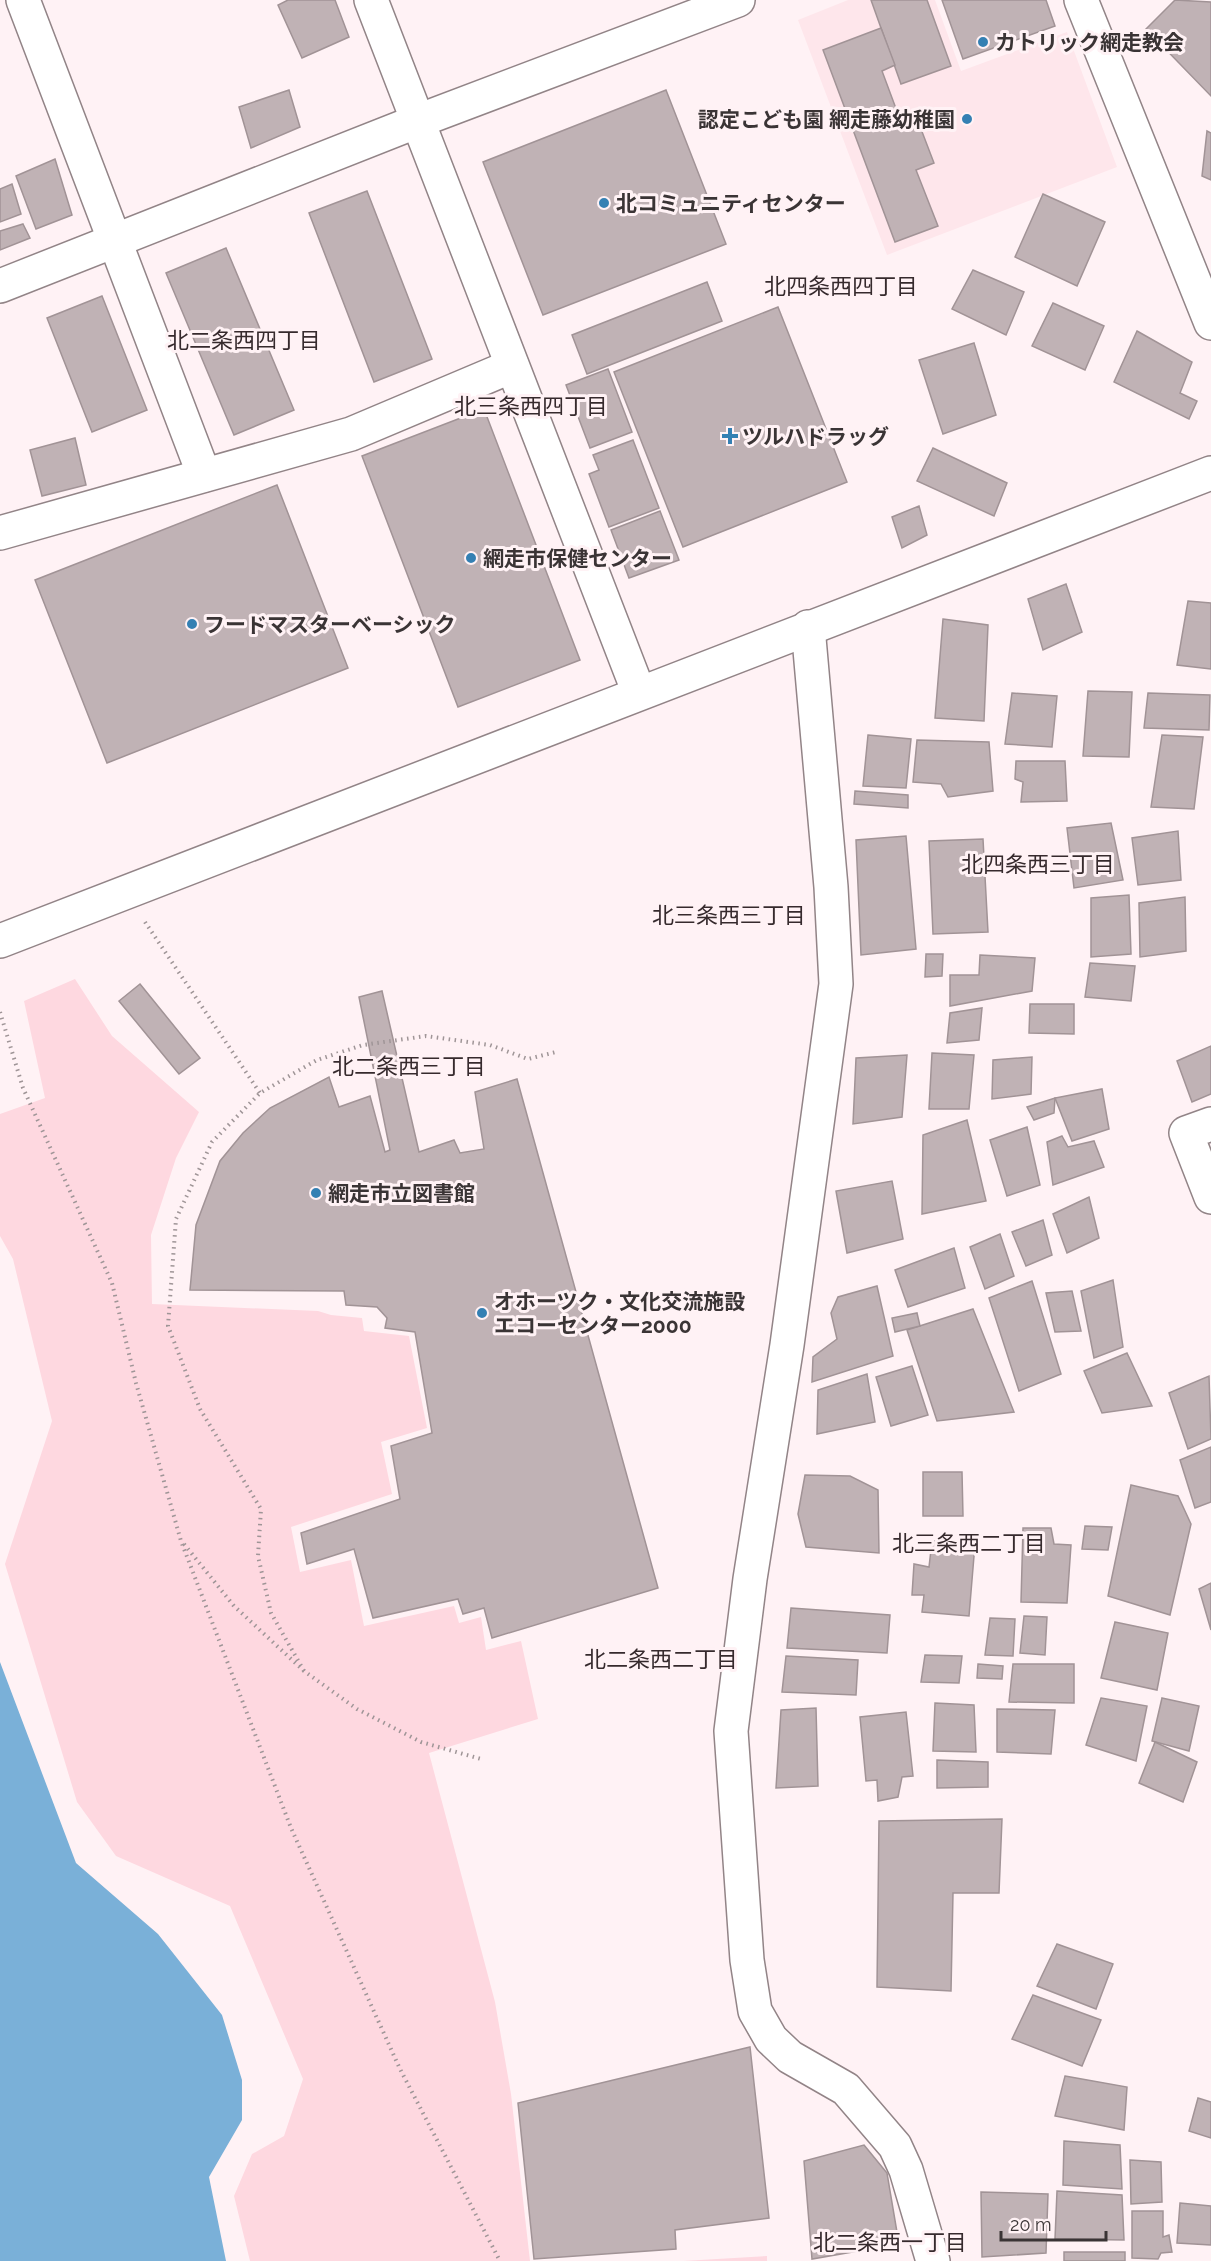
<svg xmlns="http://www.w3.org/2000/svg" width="1211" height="2261" viewBox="0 0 1211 2261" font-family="Raleway,'Noto Sans JP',sans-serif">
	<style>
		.built { fill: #fee6eb }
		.green { fill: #fed8e0 }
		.water { fill: #7ab0d8 }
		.building { fill: #c0b2b5; stroke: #a19396; stroke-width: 1.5 }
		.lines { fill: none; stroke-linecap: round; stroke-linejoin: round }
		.minor-casing { stroke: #928487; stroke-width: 36 }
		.tertiary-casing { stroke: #928487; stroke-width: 36 }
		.path { stroke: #9f9597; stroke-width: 4; stroke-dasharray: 1.5 4.5; stroke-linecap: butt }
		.minor { stroke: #fff; stroke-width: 33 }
		.tertiary { stroke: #fff; stroke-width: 33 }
		.poi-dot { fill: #3480b3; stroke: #fff2f5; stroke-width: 2 }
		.labels { text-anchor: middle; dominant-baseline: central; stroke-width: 6; stroke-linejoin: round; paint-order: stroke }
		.poi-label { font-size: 21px; font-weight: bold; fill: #3a3435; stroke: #fff2f5; text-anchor: start }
		.neighbourhood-label { font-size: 22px; fill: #362a2d; stroke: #fff2f5 }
	</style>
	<rect width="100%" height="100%" fill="#fff2f5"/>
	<!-- built -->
	<path class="built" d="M848,0H935L961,71L1067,32L1117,167L887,255L798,20Z"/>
	<!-- green -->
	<g class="green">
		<path d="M75,979L112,1036L199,1112L176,1158L151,1235L152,1304L318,1311L331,1315L362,1318L364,1331L409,1336L427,1428L381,1442L392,1494L291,1527L300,1572L351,1560L364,1626L454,1606L459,1623L481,1617L486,1650L521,1641L538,1719L429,1753L495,2002L511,2094L530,2261H250L234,2196L252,2154L284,2136L303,2079L230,1906L116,1856L77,1802L5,1564L52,1421L13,1259L0,1236V1114L45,1098L24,1001Z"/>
		<path d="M767,2256V2261H683Z"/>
	</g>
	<!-- water -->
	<path class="water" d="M0,1662L76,1863L158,1934L222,2015L242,2080V2120L209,2177L226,2261H0Z"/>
	<!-- building -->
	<g class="building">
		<path d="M288,0H335L349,37L302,58L278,5Z"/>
		<path d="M871,0H927L951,66L901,84Z"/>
		<path d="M942,0H1046L1055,26L963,59Z"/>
		<path d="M1175,0L1211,2V96L1146,29Z"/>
		<path d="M881,28L895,65L882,71L901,122L916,116L934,163L916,170L938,226L895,242L823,50Z"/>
		<path d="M289,90L300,127L251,148L239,107Z"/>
		<path d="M666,90L726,244L543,315L483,162Z"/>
		<path d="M1207,131L1211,133V180L1202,176Z"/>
		<path d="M55,159L72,215L36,229L16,176Z"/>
		<path d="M12,184L21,214L0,222V189Z"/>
		<path d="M367,191L432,359L374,382L309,213Z"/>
		<path d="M1043,194L1105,222L1077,286L1015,257Z"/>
		<path d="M23,224L30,238L0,250V231Z"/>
		<path d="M226,248L294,410L234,435L166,273Z"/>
		<path d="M973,270L1024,292L1006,335L952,309Z"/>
		<path d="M707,282L722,321L587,374L572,335Z"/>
		<path d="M102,296L147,410L92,432L47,318Z"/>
		<path d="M1053,303L1104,326L1085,370L1032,346Z"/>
		<path d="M778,307L847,482L683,547L614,372Z"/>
		<path d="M1137,331L1192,362L1180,393L1197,401L1189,419L1114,382Z"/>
		<path d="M974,343L996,415L943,434L919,360Z"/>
		<path d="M608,369L632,432L590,448L566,385Z"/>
		<path d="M484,409L580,660L458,707L362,456Z"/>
		<path d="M75,438L86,485L42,496L30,450Z"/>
		<path d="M633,440L659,508L609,527L589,474L599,470L593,455Z"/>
		<path d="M933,448L1007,483L994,516L917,481Z"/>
		<path d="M277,485L348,668L107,763L35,580Z"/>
		<path d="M919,506L927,535L902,548L892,517Z"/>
		<path d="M660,511L679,560L629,578L611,530Z"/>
		<path d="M1066,584L1082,632L1043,650L1028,599Z"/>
		<path d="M1188,601L1211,603V669L1177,665Z"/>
		<path d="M943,619L988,625L984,721L935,718Z"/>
		<path d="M1088,691L1132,692L1129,757L1083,756Z"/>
		<path d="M1012,693L1057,696L1052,747L1005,744Z"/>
		<path d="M1148,693L1210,695L1209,730L1144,728Z"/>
		<path d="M868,735L911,739L906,788L863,786Z"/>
		<path d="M1162,735L1203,737L1194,809L1151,807Z"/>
		<path d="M917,740L989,742L993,791L948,797L941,784L913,782Z"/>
		<path d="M1016,761H1065L1067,801L1021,802L1023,782L1015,779Z"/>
		<path d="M855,791L908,795V808L854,804Z"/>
		<path d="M1111,823L1123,880L1074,888L1067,828Z"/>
		<path d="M1178,831L1181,880L1138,885L1132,838Z"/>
		<path d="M906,836L916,949L861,955L856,840Z"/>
		<path d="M983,839L988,932L933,934L929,841Z"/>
		<path d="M1129,895L1131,954L1091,957V898Z"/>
		<path d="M1185,897L1186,951L1140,957L1139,903Z"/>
		<path d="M926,954H943L942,976L925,977Z"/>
		<path d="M980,955L1035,958L1032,991L950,1006V975H979Z"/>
		<path d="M1090,963L1135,966L1131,1001L1085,997Z"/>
		<path d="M140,984L200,1058L179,1074L119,1001Z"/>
		<path d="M382,991L419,1152L454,1140L460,1153L484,1149L475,1092L517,1079L658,1588L492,1638L484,1608L463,1614L458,1599L373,1618L354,1549L307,1564L301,1533L400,1499L391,1446L432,1433L415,1332L385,1328L387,1318L377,1307L346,1305L344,1291L190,1290L196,1225L220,1161L243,1133L270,1108L329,1077L339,1107L370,1096L385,1152L390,1150L359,997Z"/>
		<path d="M1030,1004H1074V1034L1029,1033Z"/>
		<path d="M982,1008L979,1040L947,1043L950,1013Z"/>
		<path d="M1211,1046V1094L1192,1102L1177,1061Z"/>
		<path d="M932,1053L974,1055L969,1109H929Z"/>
		<path d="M907,1055L902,1117L853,1124L856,1058Z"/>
		<path d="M1032,1057L1031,1094L992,1099L993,1060Z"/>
		<path d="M1102,1089L1109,1129L1072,1141L1055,1098Z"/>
		<path d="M1055,1098L1054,1113L1034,1120L1027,1107Z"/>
		<path d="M967,1120L986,1201L922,1214L923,1135Z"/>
		<path d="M1027,1127L1040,1185L1007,1196L990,1140Z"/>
		<path d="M1062,1136L1068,1147L1094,1141L1104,1167L1053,1185L1047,1142Z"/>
		<path d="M892,1181L903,1239L847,1253L836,1191Z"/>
		<path d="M1089,1197L1099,1238L1067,1253L1053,1214Z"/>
		<path d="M1043,1220L1052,1255L1026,1266L1012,1232Z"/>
		<path d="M1000,1234L1014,1276L985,1289L970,1247Z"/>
		<path d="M954,1248L965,1288L908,1307L895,1270Z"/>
		<path d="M1113,1280L1123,1347L1094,1358L1081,1291Z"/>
		<path d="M1032,1281L1061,1374L1019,1391L989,1298Z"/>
		<path d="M877,1286L893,1356L812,1382L813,1357L837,1339L831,1313L838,1297Z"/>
		<path d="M1072,1291L1081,1331L1055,1332L1046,1293Z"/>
		<path d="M973,1309L1014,1412L937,1421L907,1330Z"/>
		<path d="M917,1313L920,1326L895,1332L892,1318Z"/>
		<path d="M1127,1353L1152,1406L1102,1413L1084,1371Z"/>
		<path d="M912,1366L928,1415L891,1426L876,1377Z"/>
		<path d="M867,1374L875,1422L817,1434L818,1390Z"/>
		<path d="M1209,1376L1211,1439L1188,1449L1169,1393Z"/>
		<path d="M1211,1447V1502L1195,1508L1180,1460Z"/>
		<path d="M923,1472H962L963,1516H923Z"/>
		<path d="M805,1475L850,1476L878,1490L879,1553L806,1547L798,1514Z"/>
		<path d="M1131,1485L1178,1496L1191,1524L1170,1615L1108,1596Z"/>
		<path d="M1085,1526L1112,1527L1108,1550L1082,1549Z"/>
		<path d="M1023,1528H1051L1054,1544L1071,1545L1067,1603L1021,1602Z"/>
		<path d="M932,1541L975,1544L969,1616L922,1612L924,1595H912L914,1564L929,1567Z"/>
		<path d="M1211,1583V1630L1199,1589Z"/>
		<path d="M791,1608L890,1615L887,1653L787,1648Z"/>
		<path d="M1024,1616L1047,1617L1045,1655L1020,1653Z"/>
		<path d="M990,1618L1015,1619L1013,1656L985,1655Z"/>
		<path d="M1115,1622L1168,1633L1157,1690L1101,1678Z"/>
		<path d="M925,1655L962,1656L959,1683L921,1682Z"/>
		<path d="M786,1656L858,1660L856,1695L782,1692Z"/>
		<path d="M978,1664L1003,1666L1002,1679L977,1678Z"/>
		<path d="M1013,1664H1074V1703L1009,1702Z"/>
		<path d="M1101,1698L1147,1706L1136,1761L1086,1745Z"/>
		<path d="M1162,1698L1199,1706L1189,1751L1152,1741Z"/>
		<path d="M935,1703L974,1705L976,1752L933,1751Z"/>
		<path d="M816,1708L818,1786L776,1788L781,1710Z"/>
		<path d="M997,1709L1055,1710L1051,1754L997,1752Z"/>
		<path d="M906,1712L913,1776L902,1777L898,1797L878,1801L877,1780L866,1781L860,1717Z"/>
		<path d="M1155,1742L1197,1762L1183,1802L1139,1783Z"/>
		<path d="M937,1760L988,1762V1787L937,1788Z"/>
		<path d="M1002,1819L999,1893H953L951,1991L877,1987L879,1821Z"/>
		<path d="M1057,1944L1113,1964L1096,2009L1037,1986Z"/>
		<path d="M1033,1995L1101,2020L1082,2066L1012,2039Z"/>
		<path d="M750,2047L769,2218L675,2230L676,2249L534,2259L518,2103Z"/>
		<path d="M1065,2076L1127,2087L1124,2130L1055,2116Z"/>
		<path d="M1198,2098L1211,2102V2138L1189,2131Z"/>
		<path d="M1064,2141L1120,2145L1122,2189L1063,2185Z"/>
		<path d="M864,2145L887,2173L899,2244L812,2259L804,2161Z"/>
		<path d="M1130,2160L1161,2162L1162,2202L1131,2204Z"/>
		<path d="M1057,2191L1122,2195L1124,2240L1055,2239Z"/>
		<path d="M981,2192L1048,2194L1046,2253L982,2257Z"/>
		<path d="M1180,2203L1211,2206V2245L1177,2243Z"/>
		<path d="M1132,2211H1163V2237L1169,2235L1172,2252L1161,2253L1158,2259L1132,2258Z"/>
		<rect x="1064" y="2252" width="61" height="9"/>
	</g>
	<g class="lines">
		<defs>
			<g id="minor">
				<path d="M23,0L204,475"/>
				<path d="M371,0L639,693"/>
				<path d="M1081,0L1211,323"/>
				<path d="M0,286L418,121L738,0"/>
				<path d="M0,533L351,434L512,366"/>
				<path d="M808,627L831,887L836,984L787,1345L750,1579L731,1731L747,1960L755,2011L771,2039L790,2057L846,2089L895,2146L906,2170L933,2261"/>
				<path d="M1211,1124L1186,1133L1211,1197"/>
			</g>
			<path id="tertiary" d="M0,941L1211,473"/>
		</defs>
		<!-- minor casing -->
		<use href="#minor" class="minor-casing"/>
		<!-- tertiary casing -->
		<use href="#tertiary" class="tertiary-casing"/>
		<!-- path -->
		<g class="path">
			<path d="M145,922L260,1093"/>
			<path d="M0,1012L23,1088L112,1283L136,1383L181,1541L291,1828L400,2069L500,2261"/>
			<path d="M184,1544L234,1606L304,1671L357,1709L421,1742L481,1759"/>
			<path d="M304,1671L271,1613L258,1556L261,1509L200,1409L168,1326L176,1219L212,1142L260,1093L317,1060L363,1045L426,1036L490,1045L528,1059L556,1052"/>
		</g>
		<!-- minor -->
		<use href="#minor" class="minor"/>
		<!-- tertiary -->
		<use href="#tertiary" class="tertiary"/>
	</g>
	<!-- markers -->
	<g class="poi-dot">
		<circle cx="983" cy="42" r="6"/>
		<circle cx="967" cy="119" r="6"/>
		<circle cx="604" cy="203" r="6"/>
		<path d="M727 427h6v6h6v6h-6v6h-6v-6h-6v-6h6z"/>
		<circle cx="471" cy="558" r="6"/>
		<circle cx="192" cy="624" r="6"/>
		<circle cx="316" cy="1193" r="6"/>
		<circle cx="482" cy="1313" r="6"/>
	</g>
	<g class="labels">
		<!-- poi labels -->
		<g class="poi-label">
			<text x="995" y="42">カトリック網走教会</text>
			<text x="955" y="119" text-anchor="end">認定こども園 網走藤幼稚園</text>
			<text x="616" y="203">北コミュニティセンター</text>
			<text x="742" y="436">ツルハドラッグ</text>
			<text x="483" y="558">網走市保健センター</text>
			<text x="204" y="624">フードマスターベーシック</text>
			<text x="328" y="1193">網走市立図書館</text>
			<text x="494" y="1301">オホーツク・文化交流施設<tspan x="494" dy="24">エコーセンター2000</tspan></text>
		</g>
		<!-- neighbourhood labels -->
		<g class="neighbourhood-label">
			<text x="841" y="286">北四条西四丁目</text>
			<text x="244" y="340">北二条西四丁目</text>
			<text x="531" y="406">北三条西四丁目</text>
			<text x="1038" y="864">北四条西三丁目</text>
			<text x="729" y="915">北三条西三丁目</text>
			<text x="409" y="1066">北二条西三丁目</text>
			<text x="969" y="1543">北三条西二丁目</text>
			<text x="661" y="1659">北二条西二丁目</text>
			<text x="890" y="2242">北二条西一丁目</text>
		</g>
	</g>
	<!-- scale -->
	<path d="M1001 2231v9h105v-9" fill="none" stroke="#3a3435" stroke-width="3"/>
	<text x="1010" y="2231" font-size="18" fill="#3a3435" stroke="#fff2f5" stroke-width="4.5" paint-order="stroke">20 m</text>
</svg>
